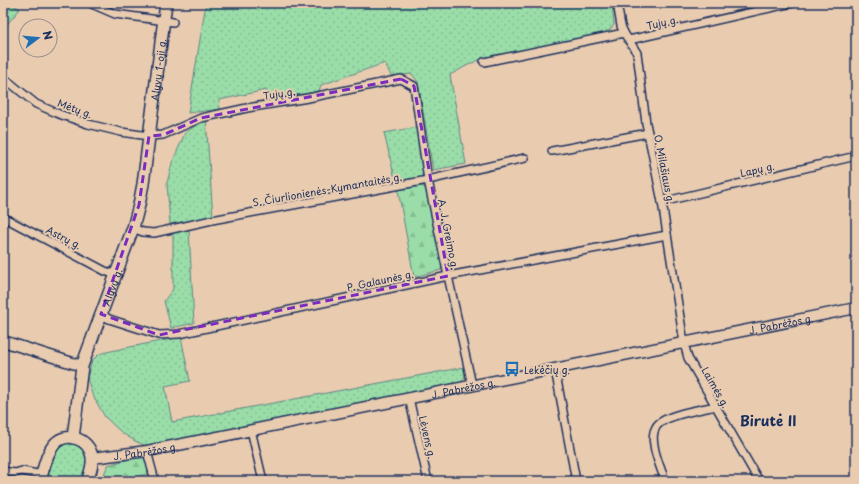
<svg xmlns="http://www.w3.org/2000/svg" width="859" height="484" viewBox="0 0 859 484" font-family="'Playpen Sans',sans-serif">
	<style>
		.grass { fill: url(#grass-dots); stroke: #5a8683 }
		.forest { fill: url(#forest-firs); stroke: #5a8683 }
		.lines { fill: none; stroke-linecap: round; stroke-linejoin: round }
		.street-casing { stroke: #1b2f5e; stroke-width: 10 }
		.secondary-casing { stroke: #1b2f5e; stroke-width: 13 }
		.primary-casing { stroke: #1b2f5e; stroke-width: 14 }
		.street { stroke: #e9ccb0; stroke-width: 7 }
		.secondary { stroke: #e9ccb0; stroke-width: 10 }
		.primary { stroke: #e9ccb0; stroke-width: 11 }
		.marked { fill: none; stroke: #7b2cbf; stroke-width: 3; stroke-dasharray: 8 5; stroke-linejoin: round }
		.labels { text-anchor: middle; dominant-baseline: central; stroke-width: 4; stroke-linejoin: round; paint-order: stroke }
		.street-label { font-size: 10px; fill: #1b2f5e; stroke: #e9ccb0 }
		.poi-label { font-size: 10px; fill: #1b2f5e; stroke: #e9ccb0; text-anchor: start }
		.district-label { font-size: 14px; font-weight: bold; fill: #1b2f5e; stroke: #e9ccb0 }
	</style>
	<defs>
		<pattern id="grass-dots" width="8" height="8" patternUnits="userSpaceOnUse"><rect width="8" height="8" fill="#9adda8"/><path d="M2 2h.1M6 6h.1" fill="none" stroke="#84be93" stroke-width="1.8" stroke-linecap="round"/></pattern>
		<pattern id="forest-firs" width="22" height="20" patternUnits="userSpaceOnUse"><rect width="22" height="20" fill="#9adda8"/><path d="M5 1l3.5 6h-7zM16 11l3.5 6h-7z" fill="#84be93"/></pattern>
	</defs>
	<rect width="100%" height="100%" fill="#e9ccb0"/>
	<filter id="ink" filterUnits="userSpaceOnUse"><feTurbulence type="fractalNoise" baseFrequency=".025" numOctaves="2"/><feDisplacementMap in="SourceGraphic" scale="8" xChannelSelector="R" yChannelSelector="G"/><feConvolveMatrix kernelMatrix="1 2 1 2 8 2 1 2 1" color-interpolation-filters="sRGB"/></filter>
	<g filter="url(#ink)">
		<!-- grass -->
		<g class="grass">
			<path d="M5,3H11L20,9L3,29V6Z"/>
			<path d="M206,3H612L614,25L607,33L481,59L468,65L450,75L466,164L433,170L418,82L412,74L391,76L385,63L321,85L319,91L272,100L266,90L219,100L220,109L188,113Z"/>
			<path d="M206,118L213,217L170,224L167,183L172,163L185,133Z"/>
			<path d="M418,127C419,136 427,172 421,177C417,181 402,182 396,183L384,133Z"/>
			<path d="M189,230L194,323L171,328L164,301L173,289V232Z"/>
			<path d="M181,337L190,381L165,386L172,422L465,367C466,374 465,378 461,383L154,445H144L135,441L122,433L105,417L92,394L87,378L92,361L97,356L102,353L125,348Z"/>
			<path d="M68,443C80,443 89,450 87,463C87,469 83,475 81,481H46L56,450L60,446Z"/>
		</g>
		<!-- forest -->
		<g class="forest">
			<path d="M421,186L424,187L427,191L442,265L441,270L414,277L398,190Z"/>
			<path d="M141,456C147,459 148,467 150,473L123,481H101L108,465Z"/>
		</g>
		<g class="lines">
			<defs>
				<g id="street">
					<path d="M91,3L94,5L115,14L173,22"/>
					<path d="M617,3L621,26L624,33L637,53L646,123L662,202L684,343L688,358L759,481"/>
					<path d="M629,40L792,3"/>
					<path d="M484,62L624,33"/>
					<path d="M3,77L36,104L59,114L88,124L121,132L149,136L163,135L201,118L247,108L308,98L401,79L414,86L428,180L448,276L472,385"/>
					<path d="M552,151L648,133"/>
					<path d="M662,202L856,156"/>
					<path d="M3,217L105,271L116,275"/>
					<path d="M133,228L143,232L154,233L212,220L428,180L525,158"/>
					<path d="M101,314L109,319L159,335L179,334L448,276L667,235"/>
					<path d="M555,369L576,481"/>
					<path d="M409,398L428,481"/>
					<path d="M251,430L263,481"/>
					<path d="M147,451L155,481"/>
					<path d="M3,471L15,473L22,471L42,475"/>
					<path d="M665,481C662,471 655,456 654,445C653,440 653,432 656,427C662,415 703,409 716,406"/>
				</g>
				<g id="secondary">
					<path d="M3,341L82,366"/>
					<path id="s1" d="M92,458L147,451L193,442L856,308"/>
				</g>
				<g id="primary">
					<path id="s2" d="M73,438L82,366L133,228L139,205L143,184L166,3"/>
					<path d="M41,481C42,471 47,454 53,446C65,430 89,438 92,457C93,465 90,474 87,481"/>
				</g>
			</defs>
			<!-- street casing -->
			<use href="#street" class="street-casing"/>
			<!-- secondary casing -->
			<use href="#secondary" class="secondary-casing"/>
			<!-- primary casing -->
			<use href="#primary" class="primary-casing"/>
			<!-- street -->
			<use href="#street" class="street"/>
			<!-- secondary -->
			<use href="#secondary" class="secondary"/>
			<!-- primary -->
			<use href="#primary" class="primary"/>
		</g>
	</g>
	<!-- marked area -->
	<path class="marked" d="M401,79L414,86L448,276L159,335L101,314L139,205L149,136L163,135L201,118Z"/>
	<!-- icons -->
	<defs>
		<symbol id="bus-bare" viewBox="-9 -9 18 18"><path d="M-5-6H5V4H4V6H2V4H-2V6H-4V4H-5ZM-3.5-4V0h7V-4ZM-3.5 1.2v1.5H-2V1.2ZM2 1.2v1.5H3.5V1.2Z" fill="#1f6fb2" stroke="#e9ccb0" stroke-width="2.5" paint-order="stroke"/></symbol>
	</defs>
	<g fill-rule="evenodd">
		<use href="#bus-bare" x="501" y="358" width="22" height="22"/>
	</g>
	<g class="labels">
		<!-- street labels -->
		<g class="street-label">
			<text transform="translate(662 22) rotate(-13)">Tujų g.</text>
			<text stroke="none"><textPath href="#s2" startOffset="380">Alyvų 1-oji g.</textPath></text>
			<text transform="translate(279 93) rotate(-9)">Tujų g.</text>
			<text transform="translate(75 108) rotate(20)">Mėtų g.</text>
			<text transform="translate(665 169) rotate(79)">O. Milašiaus g.</text>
			<text transform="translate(757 169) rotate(-13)">Lapų g.</text>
			<text transform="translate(327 189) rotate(-10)">S. Čiurlionienės-Kymantaitės g.</text>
			<text transform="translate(449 234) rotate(79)">A. J. Greimo g.</text>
			<text transform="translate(64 237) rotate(27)">Astrų g.</text>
			<text transform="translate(380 280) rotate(-12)">P. Galaunės g.</text>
			<text stroke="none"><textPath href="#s2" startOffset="157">Alyvų g.</textPath></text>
			<text stroke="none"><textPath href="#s1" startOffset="702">J. Pabrėžos g.</textPath></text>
			<text stroke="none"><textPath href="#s1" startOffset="378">J. Pabrėžos g.</textPath></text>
			<text transform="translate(716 387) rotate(60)">Laimės g.</text>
			<text transform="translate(428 437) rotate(77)">Lėvens g.</text>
			<text stroke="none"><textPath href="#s1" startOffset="54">J. Pabrėžos g.</textPath></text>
		</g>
		<!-- poi labels -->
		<g class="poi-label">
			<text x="524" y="369">Lekėčių g.</text>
		</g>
		<!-- district labels -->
		<g class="district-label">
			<text x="768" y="420">Birutė II</text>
		</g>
	</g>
	<!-- margin -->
	<rect width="859" height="484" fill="none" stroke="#e9ccb0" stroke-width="16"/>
	<rect x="8" y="8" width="843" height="468" fill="none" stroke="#1b2f5e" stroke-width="1.5" filter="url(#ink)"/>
	<!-- north arrow -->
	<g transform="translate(38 38) rotate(74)"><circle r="19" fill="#e9ccb0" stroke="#978d8f"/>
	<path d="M0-3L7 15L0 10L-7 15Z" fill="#1f6fb2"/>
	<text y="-6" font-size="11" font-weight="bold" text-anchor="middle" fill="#1b2f5e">N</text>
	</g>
</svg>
